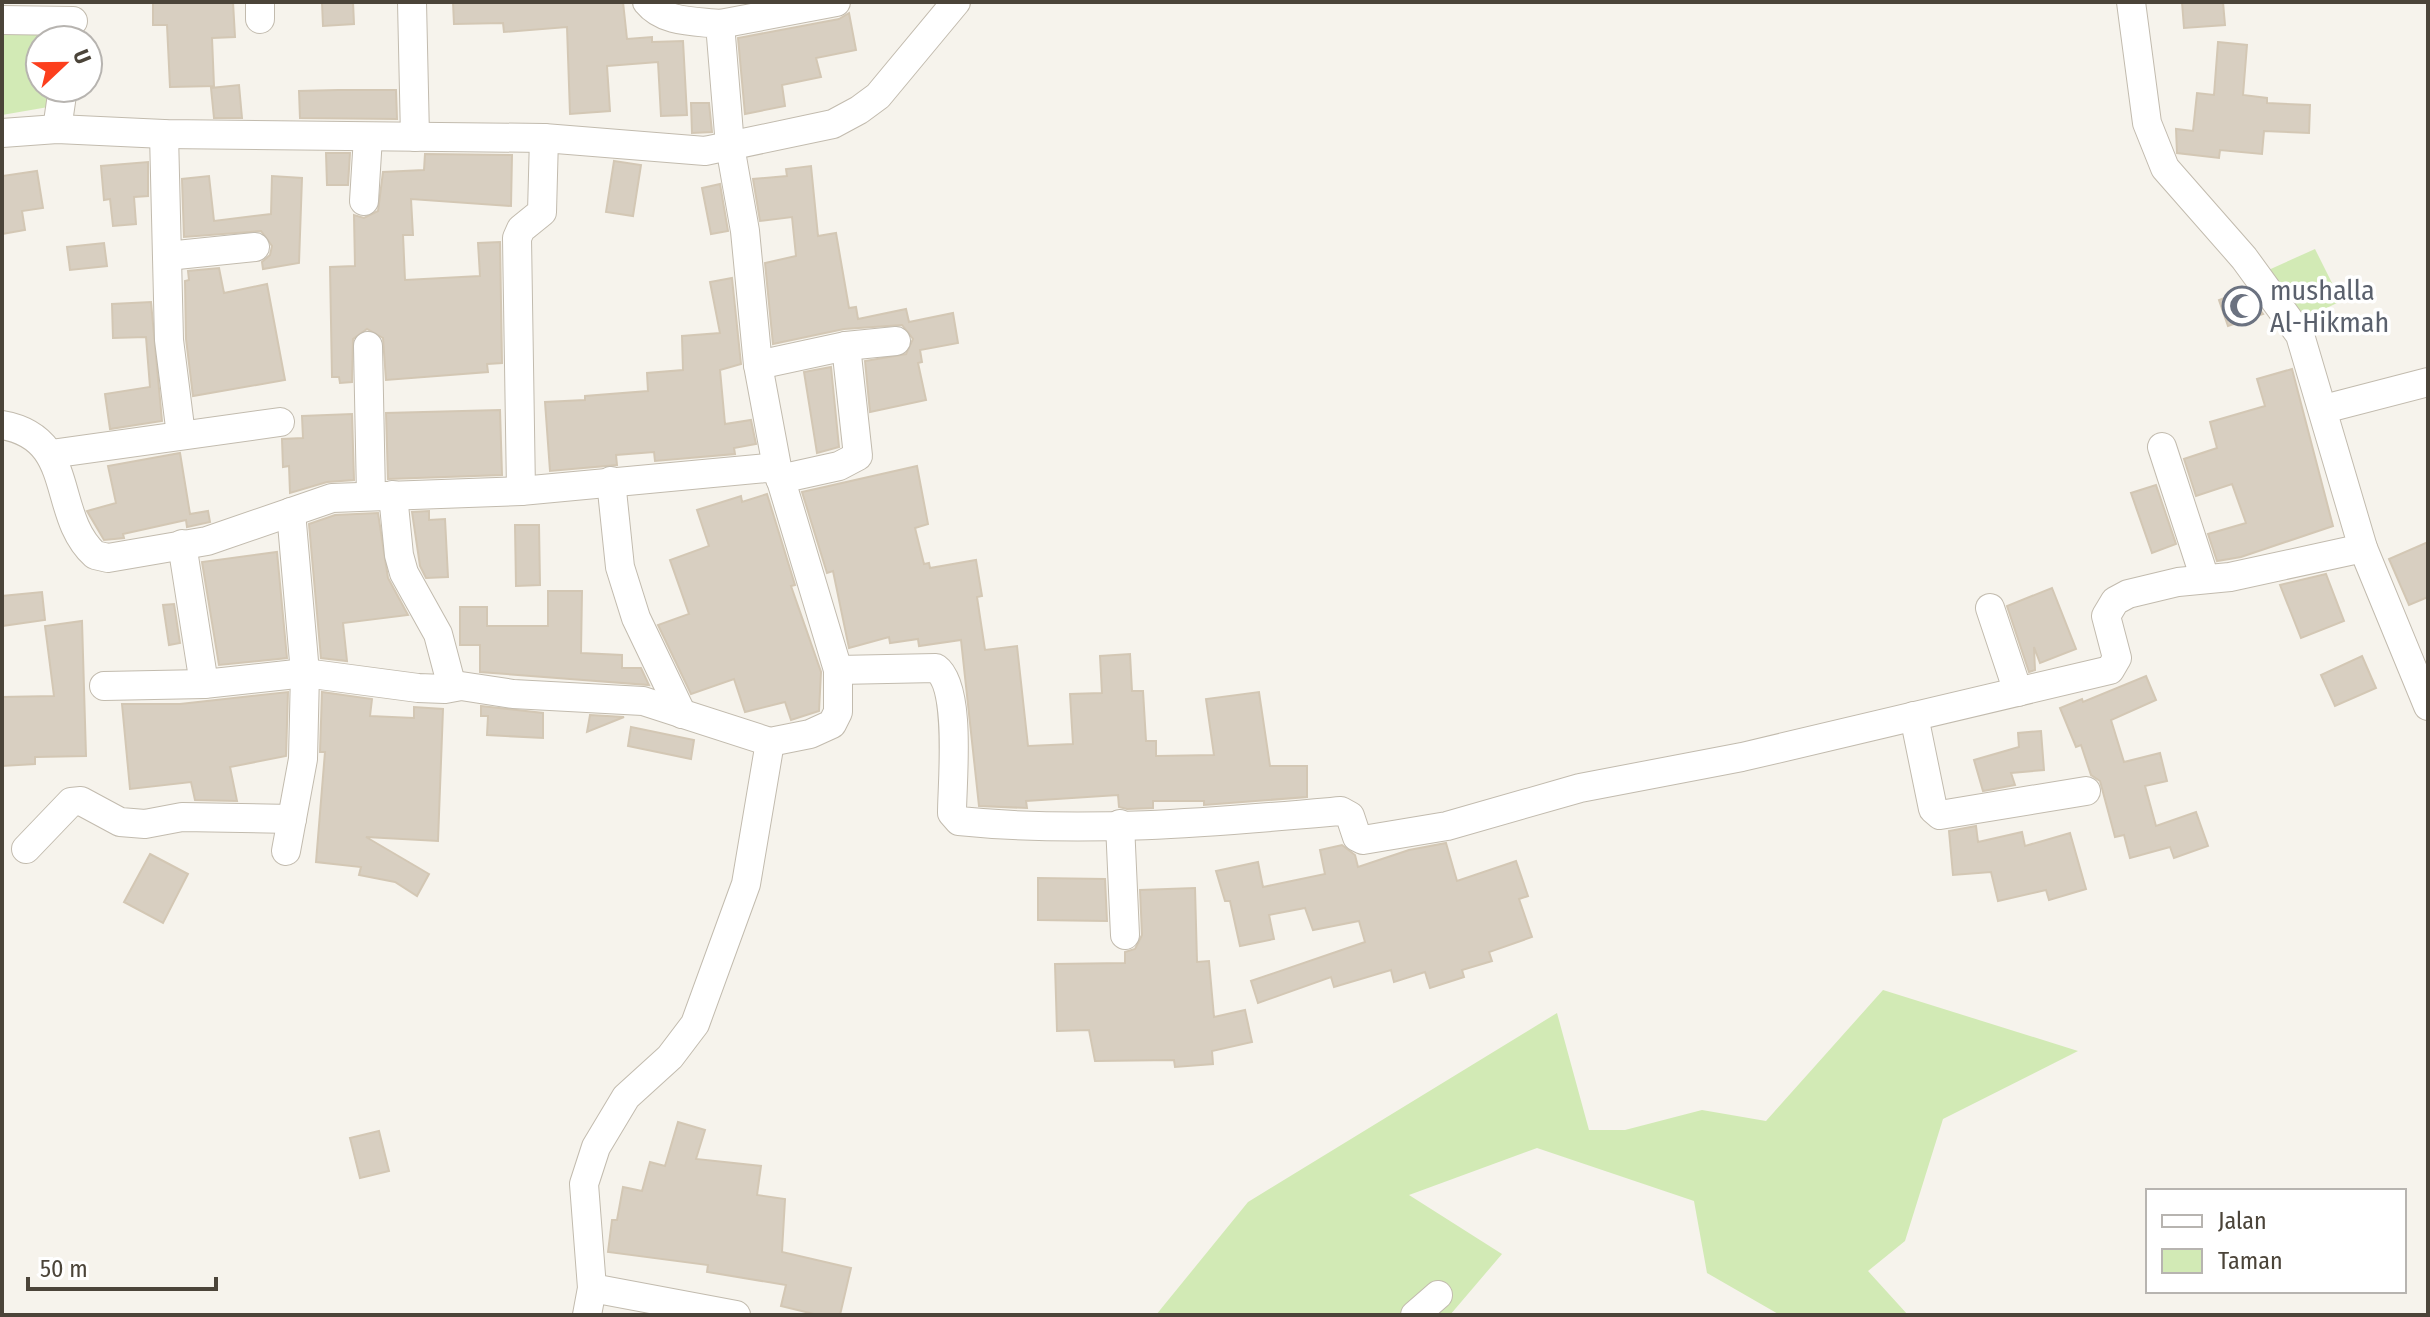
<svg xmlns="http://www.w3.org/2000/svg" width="2430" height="1317" viewBox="0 0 2430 1317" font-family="'Fira Sans Condensed',sans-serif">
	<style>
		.green { fill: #d2eab5 }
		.building { fill: #d8cfc1; stroke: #d3c7b4; stroke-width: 2 }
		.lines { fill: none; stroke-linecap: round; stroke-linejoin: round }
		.minor-casing { stroke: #c2bbae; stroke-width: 30 }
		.minor { stroke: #fff; stroke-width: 28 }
		.labels { text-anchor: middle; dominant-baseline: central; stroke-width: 7; stroke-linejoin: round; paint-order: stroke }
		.worship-label { font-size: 28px; fill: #5b616d; stroke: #fff; text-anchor: start }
	</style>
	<rect width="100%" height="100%" fill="#f6f3ec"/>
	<!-- green -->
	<g class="green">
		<path d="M2,29H63L62,40H40V88H56L54,106L2,115Z"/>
		<path d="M2315,249L2341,301L2300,321L2264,272Z"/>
		<path d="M1883,990L2078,1051L1943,1119L1905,1241L1868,1271L1908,1315H1780L1707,1273L1694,1201L1537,1148L1409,1195L1502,1254L1450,1315H1156L1248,1202L1557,1013L1589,1130H1625L1702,1110L1766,1121Z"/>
	</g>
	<!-- building -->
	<g class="building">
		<path d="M153,2H233L235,37L212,38L214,86L170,87L167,25H153Z"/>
		<path d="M322,2H353L354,24L323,26Z"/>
		<path d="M453,2H623L627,39L652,37V42L683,41L687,115L661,116L658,62L607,66L610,111L570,114L567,27L504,32L503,23L454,24Z"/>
		<path d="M2182,2H2223L2225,25L2184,28Z"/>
		<path d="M849,13L856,50L816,58L821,77L782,85L785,106L745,114L738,38L839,19Z"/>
		<path d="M2218,42L2247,45L2243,95L2267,98V103L2310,105L2309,133L2264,131L2262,154L2220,150L2219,158L2177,153L2176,129L2193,131L2197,93L2214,95Z"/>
		<path d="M239,85L242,118H214L211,88Z"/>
		<path d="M338,90H396L397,119L300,118L299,91Z"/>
		<path d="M691,103H709L712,132L692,133Z"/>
		<path d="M326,153H350L348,185H327Z"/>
		<path d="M425,154L512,155L511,206L411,199L413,235H403L405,280L480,276L478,243L500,242L502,363L487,364L488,372L386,380L383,338L367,329L353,339L352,382L340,383L339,377H332L330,267L355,266L354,215L364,218L378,211L383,172L424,170Z"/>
		<path d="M614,161L641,165L633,216L606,212Z"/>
		<path d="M148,162V196L134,197L136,224L113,226L110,199L104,200L101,166Z"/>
		<path d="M811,166L818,236L836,233L849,308L856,307L858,319L906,309L909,322L953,313L958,343L920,350L922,362L918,363L926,400L870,412L865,361L906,354L913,339L902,325L844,329L773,344L765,263L796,256L792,217L760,221L753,179L787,176L786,169Z"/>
		<path d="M37,171L43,208L22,211L25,230L2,234V176Z"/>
		<path d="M209,176L214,221L271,214L272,176L302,178L299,263L263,269L262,262L270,255L272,246L261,231L184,237L182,179Z"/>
		<path d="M720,184L728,231L711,234L702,188Z"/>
		<path d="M104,243L107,266L70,270L67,247Z"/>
		<path d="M219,268L224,293L267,284L285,380L193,396L186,339L185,281L189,280L188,271Z"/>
		<path d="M732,278L741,364L720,370L725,424L751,420L756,444L734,448L735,454L655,461L654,452L616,455L617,465L550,471L545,402L585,400V396L648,391L647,373L683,370L682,336L720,333L710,282Z"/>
		<path d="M2246,290L2263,314L2228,326L2219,300Z"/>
		<path d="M151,302L162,421L110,429L105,394L150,387L146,337L113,338L112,304Z"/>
		<path d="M831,367L839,447L817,453L804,372Z"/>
		<path d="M2292,369L2333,526L2241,557L2217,561L2208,534L2246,523L2232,484L2196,496L2184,459L2217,448L2210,422L2265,406L2257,379Z"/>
		<path d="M500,410L502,475L388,479L386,413Z"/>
		<path d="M352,414L354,480L327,482L290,493L289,466L283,467L282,439L303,438L302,416Z"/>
		<path d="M180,453L190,514L208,511L210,522L187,527L186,520L123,534L124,538L104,540L87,511L116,503L108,466Z"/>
		<path d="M917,466L928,524L915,528L924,564L929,563L930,568L976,560L982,596L977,597L985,650L1017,646L1028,746L1073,744L1070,694L1102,693L1100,656L1130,654L1132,691H1143L1146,741H1156V756L1214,755L1206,699L1259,692L1270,766H1307V797L1204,805V801H1153V808L1127,809L1119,807L1118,795L1026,801L1027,808L979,806L961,640L919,646L918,639L890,643L889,637L849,648L833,571L827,573L802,492Z"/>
		<path d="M2156,485L2176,544L2152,553L2131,493Z"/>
		<path d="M767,494L795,585L791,586L821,672L819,711L791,720L785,702L745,712L734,679L691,694L658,625L689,614L670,560L709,546L697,510L741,496L742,502Z"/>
		<path d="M429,511V520L445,519L448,577L426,578L420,566L412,512Z"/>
		<path d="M378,513L388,578L408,615L343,623L347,661L321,658L309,524L335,515Z"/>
		<path d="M515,525H539L540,585L516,586Z"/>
		<path d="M2428,542V597L2409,605L2389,559Z"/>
		<path d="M277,552L287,658L219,665L202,562Z"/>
		<path d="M2326,574L2344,621L2301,638L2280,585Z"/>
		<path d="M2052,588L2076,649L2040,663L2034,647L2035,670L2029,672L2007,606Z"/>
		<path d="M548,591H582L581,653L622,655V668H641L649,685L480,672V645H460V607H487V626H548Z"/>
		<path d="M42,592L45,620L2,626V596Z"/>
		<path d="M174,604L180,643L169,645L163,605Z"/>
		<path d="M82,621L86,756L35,757V764L2,766V697L54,696L45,626Z"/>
		<path d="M2362,656L2376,688L2335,706L2321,675Z"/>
		<path d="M2146,676L2156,700L2111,720L2124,762L2160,753L2167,781L2145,786L2156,826L2196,812L2208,846L2174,858L2170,847L2130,858L2124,835L2115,837L2100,781L2091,775L2081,745L2076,747L2060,708L2082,699L2083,702Z"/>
		<path d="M288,692L286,756L230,767L237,801L195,800L191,782L130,789L122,704H180Z"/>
		<path d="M322,692L372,699L370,716L414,718V707L443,709L438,841L366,837L429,874L417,896L395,882L359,875L361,867L316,862L325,752H320Z"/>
		<path d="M481,706L543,713V738L487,735L488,716H481Z"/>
		<path d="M590,715L624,717L587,732Z"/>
		<path d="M631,727L694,740L691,759L628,746Z"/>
		<path d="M2041,731L2044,770L2011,773L2015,785L1983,791L1974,760L2019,747L2018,733Z"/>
		<path d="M1976,826L1978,842L2022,832L2025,846L2070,833L2086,889L2049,900L2046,890L1998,901L1991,872L1953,875L1949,831Z"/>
		<path d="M1446,843L1457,881L1516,861L1528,896L1519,899L1532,937L1489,952L1492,961L1462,970L1464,977L1430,988L1425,972L1394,982L1391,970L1334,987L1331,977L1258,1003L1251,981L1365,942L1359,921L1313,930L1305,908L1269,915L1274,939L1240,946L1230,901H1225L1216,871L1258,862L1263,887L1325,874L1320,850L1342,845L1355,855L1358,867L1409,850Z"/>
		<path d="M150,854L188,874L163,923L124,902Z"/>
		<path d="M1038,878L1105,879L1107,921L1038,920Z"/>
		<path d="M1195,888L1197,962L1209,961L1214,1017L1245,1010L1252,1042L1212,1051L1213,1064L1175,1067L1174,1060L1095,1061L1089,1030L1057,1031L1055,964L1125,963V952L1135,949L1142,935L1140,890Z"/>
		<path d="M678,1122L705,1130L696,1159L761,1166L757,1195L785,1199L782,1252L851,1268L840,1315H818L781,1306L786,1285L707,1272L708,1265L608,1252L612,1220H617L623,1187L642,1191L650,1162L665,1166Z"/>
		<path d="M379,1131L389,1171L360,1178L350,1138Z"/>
	</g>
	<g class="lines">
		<defs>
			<g id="minor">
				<path d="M260,2V19"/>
				<path d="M412,2L415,137"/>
				<path d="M647,2C664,23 695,21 720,24L730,146L745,231L758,365L777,467"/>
				<path d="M2131,2L2147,123L2165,168L2244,258L2300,335L2363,548L2428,706"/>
				<path d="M2,20L73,21"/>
				<path d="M720,24L836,2"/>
				<path d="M57,129L63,88"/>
				<path d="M2,133L57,129L164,134L544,138L705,151L833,124L859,110L878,96L956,2"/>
				<path d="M164,134L169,340L181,435"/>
				<path d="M364,201L368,137"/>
				<path d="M167,256L255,247"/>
				<path d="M368,346L371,496"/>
				<path d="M758,365L846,346L896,341"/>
				<path d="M2324,409L2428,382"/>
				<path d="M2,425C78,438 50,514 95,555L108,558L207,541L332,498L521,491L777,467L838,670V712L832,724L810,734L770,742L643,701L513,694L461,686L445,689L418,688L305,673L204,684L104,686"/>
				<path d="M2162,447L2205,579"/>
				<path d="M51,454L280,422"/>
				<path d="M780,479L839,466L858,456L846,346"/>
				<path d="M611,481L620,567L636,618L682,714"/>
				<path d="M521,491L517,238L521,229L542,212L544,138"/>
				<path d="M393,495L399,555L404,573L438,634L452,687"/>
				<path d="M182,544L204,684"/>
				<path d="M1990,608L2018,692"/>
				<path d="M838,670L936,668C962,687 952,782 952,813L959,821C1085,834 1215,822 1341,811L1350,816L1357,837L1363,840L1447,826L1580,788L1742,757L2110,670L2117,658L2106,616L2115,601L2128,594L2178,582L2230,577L2363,548"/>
				<path d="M1914,716L1933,809L1940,815L2086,791"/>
				<path d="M1120,824L1125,935"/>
				<path d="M26,849L71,802L81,801L120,822L145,824L182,817L292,819"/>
				<path d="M286,851L303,759L305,673L291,512"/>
				<path d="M592,1288L736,1315"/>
				<path d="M587,1315L592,1288L584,1184L596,1147L626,1097L670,1057L695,1024L746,884L770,742"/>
				<path d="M1415,1315L1438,1295"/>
			</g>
		</defs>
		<!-- minor casing -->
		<use href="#minor" class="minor-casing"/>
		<!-- minor -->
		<use href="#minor" class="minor"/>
	</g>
	<!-- icons -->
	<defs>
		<symbol id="mosque-ring" viewBox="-11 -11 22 22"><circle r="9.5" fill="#fff" stroke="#6b7280" stroke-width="1.5"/><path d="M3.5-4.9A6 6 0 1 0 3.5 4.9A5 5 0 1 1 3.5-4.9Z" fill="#6b7280"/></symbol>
	</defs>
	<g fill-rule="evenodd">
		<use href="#mosque-ring" x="2220" y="284" width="44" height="44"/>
	</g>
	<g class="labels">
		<!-- worship labels -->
		<g class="worship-label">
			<text x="2270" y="290">mushalla<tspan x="2270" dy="32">Al-Hikmah</tspan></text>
		</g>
	</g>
	<!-- border -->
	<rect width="2430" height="1317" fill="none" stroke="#4b4439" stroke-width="8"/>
	<!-- legend -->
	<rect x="2146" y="1189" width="260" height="104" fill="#ffffff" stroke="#b7b4b0" stroke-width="2"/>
	<rect x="2162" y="1215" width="40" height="12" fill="#ffffff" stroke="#b7b4b0" stroke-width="2"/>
	<text x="2218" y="1229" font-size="24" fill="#4b4439">Jalan</text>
	<rect x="2162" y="1249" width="40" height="24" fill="#d2eab5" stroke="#b7b4b0" stroke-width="2"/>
	<text x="2218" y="1269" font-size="24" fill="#4b4439">Taman</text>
	<!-- north arrow -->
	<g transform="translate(64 64) rotate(68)"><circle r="38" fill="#ffffff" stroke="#b7b4b0" stroke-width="2"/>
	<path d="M0-6L14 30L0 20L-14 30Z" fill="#fc3f1d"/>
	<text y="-12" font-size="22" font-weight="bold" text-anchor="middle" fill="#4b4439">U</text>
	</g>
	<!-- scale -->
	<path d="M28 1277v12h188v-12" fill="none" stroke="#4b4439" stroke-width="4"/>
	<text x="40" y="1277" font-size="24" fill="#4b4439" stroke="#ffffff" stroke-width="6" paint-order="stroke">50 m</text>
</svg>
